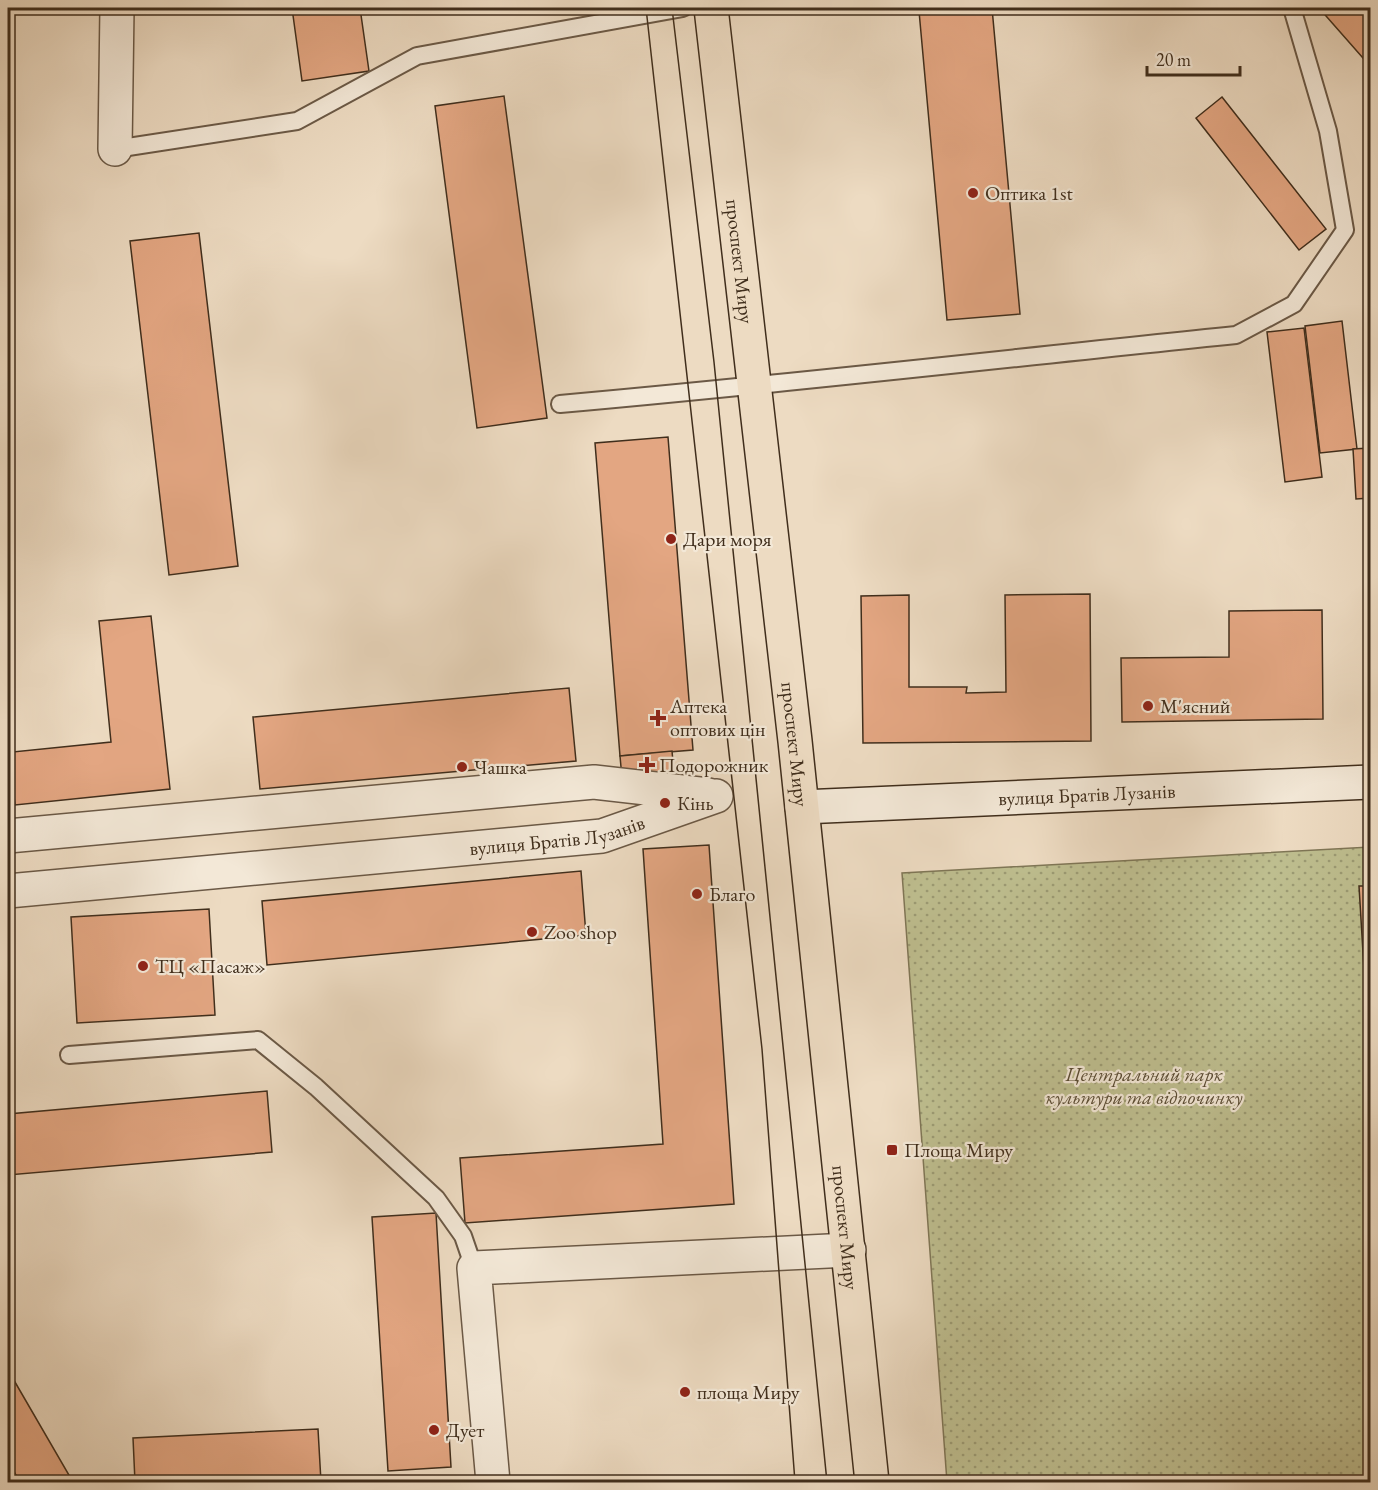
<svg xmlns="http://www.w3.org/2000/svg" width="1378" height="1490" viewBox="0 0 1378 1490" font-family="'EB Garamond',serif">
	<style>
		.grass { fill: url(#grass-dots); stroke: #7f7656; stroke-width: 1.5 }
		.building { fill: #e3a682; stroke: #402e1c; stroke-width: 1.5 }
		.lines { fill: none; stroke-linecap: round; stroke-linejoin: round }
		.lane-casing { stroke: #6b5946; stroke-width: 20 }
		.street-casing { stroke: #6b5946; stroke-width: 36 }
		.secondary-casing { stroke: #402e1c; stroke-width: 36 }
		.primary-casing { stroke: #402e1c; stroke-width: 36 }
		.lane { stroke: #f3e8d7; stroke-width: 16 }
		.street { stroke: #f3e8d7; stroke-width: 33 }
		.secondary { stroke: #f3e8d7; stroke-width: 33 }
		.primary { stroke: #eddbc2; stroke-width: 33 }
		.tram { stroke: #402e1c; stroke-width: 1.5 }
		.poi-dot { fill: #8f2418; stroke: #f3e8d7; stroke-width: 2 }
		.labels { text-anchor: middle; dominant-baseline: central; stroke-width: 4.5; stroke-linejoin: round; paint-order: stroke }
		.poi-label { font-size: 20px; fill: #402e1c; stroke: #f3e8d7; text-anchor: start }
		.street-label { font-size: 20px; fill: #402e1c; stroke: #f3e8d7 }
		.park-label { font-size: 20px; font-style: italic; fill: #594b33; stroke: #f3e8d7 }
	</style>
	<defs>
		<pattern id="grass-dots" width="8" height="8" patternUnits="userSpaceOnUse" patternTransform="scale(1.5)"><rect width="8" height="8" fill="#bebe8f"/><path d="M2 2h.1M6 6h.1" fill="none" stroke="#9c9b74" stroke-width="1.8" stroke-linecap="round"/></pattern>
	</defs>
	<rect width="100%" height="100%" fill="#eddbc2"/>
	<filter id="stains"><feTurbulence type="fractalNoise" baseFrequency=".00333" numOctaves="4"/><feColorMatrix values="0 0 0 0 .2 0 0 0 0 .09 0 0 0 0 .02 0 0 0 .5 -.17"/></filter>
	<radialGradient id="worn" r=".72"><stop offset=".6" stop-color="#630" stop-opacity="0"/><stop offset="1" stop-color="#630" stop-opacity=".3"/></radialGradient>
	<!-- grass -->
	<path class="grass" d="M1370,847V1482H947L902,873Z"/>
	<!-- building -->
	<g class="building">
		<path d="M292,8H360L369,71L302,81Z"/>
		<path d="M958,8H992L1020,314L947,320L919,11Z"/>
		<path d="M1319,8H1370V66Z"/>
		<path d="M504,96L547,418L477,428L435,106Z"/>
		<path d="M1222,97L1326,229L1299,250L1196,118Z"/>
		<path d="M199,233L238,566L169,575L130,241Z"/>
		<path d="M1342,321L1357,449L1320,453L1305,326Z"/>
		<path d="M1304,328L1322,477L1285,482L1267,332Z"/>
		<path d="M668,437L693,750L620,756L595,443Z"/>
		<path d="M1370,448V498L1356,499L1353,449Z"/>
		<path d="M1090,594L1091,741L863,743L861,596L909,595V687H967L966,693L1006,692L1005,595Z"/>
		<path d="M1322,610L1323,719L1122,722L1121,658L1229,657V611Z"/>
		<path d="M151,616L170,789L15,805L12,779H8V725L11,724L13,752L111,742L99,621Z"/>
		<path d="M569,688L576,761L260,789L253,717Z"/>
		<path d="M672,751L674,773L622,778L620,756Z"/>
		<path d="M709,845L734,1204L465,1223L460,1158L663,1144L643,849Z"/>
		<path d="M581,871L586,935L267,965L262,901Z"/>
		<path d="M1359,886H1370V1069Z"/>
		<path d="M209,909L215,1015L77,1023L71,917Z"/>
		<path d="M267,1091L272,1152L8,1175V1114Z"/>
		<path d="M436,1213L451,1467L388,1471L372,1217Z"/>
		<path d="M8,1370L73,1482H20L8,1461Z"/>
		<path d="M318,1429L321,1482H135L133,1438Z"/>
	</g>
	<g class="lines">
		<defs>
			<g id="lane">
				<path d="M115,149L297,121L417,56L683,8"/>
				<path d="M560,404C786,384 1011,358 1236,335L1294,304L1345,230L1328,131L1292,8"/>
				<path d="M69,1055L258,1040L316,1087L436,1198L463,1236L474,1268"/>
			</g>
			<g id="street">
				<path d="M115,149L117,8"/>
				<path d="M8,836L594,782L708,795"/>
				<path id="s1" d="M8,891L602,836L716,796"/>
				<path d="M493,1482L474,1268L849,1250"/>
			</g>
			<g id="secondary">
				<path id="s2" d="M802,807L1370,782"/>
			</g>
			<g id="primary">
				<path id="s3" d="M711,8L795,741L872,1482"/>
			</g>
		</defs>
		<!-- lane casing -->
		<use href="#lane" class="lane-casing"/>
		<!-- street casing -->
		<use href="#street" class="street-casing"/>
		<!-- secondary casing -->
		<use href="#secondary" class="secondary-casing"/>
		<!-- primary casing -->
		<use href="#primary" class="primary-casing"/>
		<!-- lane -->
		<use href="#lane" class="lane"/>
		<!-- street -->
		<use href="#street" class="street"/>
		<!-- secondary -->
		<use href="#secondary" class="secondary"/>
		<!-- primary -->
		<use href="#primary" class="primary"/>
		<!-- tram -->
		<g class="tram">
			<path d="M646,8L762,1049L795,1482"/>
			<path d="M672,8L714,362L827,1482"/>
		</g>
	</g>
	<!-- markers -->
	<g class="poi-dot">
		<circle cx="973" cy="193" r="6"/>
		<circle cx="671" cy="539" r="6"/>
		<circle cx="1148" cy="706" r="6"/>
		<path d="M655 709h6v6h6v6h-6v6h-6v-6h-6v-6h6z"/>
		<path d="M644 756h6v6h6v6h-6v6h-6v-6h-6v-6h6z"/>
		<circle cx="462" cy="767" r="6"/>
		<circle cx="665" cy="803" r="6"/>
		<circle cx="697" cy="894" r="6"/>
		<circle cx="532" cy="932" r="6"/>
		<circle cx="143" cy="966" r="6"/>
		<rect x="886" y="1144" width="12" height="12" rx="3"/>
		<circle cx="685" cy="1392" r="6"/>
		<circle cx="434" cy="1430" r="6"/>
	</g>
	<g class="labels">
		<!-- poi labels -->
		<g class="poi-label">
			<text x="985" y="193">Оптика 1st</text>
			<text x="683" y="539">Дари моря</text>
			<text x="670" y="706">Аптека<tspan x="670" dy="23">оптових цін</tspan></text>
			<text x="1160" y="706">М'ясний</text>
			<text x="659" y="765">Подорожник</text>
			<text x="474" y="767">Чашка</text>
			<text x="677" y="803">Кінь</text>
			<text x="709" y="894">Благо</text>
			<text x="544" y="932">Zoo shop</text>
			<text x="155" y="966">ТЦ «Пасаж»</text>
			<text x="904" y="1150">Площа Миру</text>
			<text x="697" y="1392">площа Миру</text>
			<text x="446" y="1430">Дует</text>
		</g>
		<!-- street labels -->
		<g class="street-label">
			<text stroke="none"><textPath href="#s3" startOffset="255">проспект Миру</textPath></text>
			<text stroke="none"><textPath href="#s3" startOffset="741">проспект Миру</textPath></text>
			<text stroke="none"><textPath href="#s2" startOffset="285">вулиця Братів Лузанів</textPath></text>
			<text stroke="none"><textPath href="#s1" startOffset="552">вулиця Братів Лузанів</textPath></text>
			<text stroke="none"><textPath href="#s3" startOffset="1227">проспект Миру</textPath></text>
		</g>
		<!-- park labels -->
		<g class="park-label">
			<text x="1144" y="1074">Центральний парк<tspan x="1144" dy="23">культури та відпочинку</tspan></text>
		</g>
	</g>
	<!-- margin -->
	<rect width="1378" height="1490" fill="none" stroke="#eddbc2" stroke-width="30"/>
	<rect x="9" y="9" width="1360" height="1472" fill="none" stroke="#402e1c" stroke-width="3"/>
	<rect x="15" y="15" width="1348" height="1460" fill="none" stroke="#402e1c" stroke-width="1.5"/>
	<!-- scale -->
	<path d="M1147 66v9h93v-9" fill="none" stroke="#402e1c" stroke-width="3"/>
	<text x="1156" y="66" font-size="18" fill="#402e1c" stroke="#f3e8d7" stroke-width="4.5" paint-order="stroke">20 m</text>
	<rect width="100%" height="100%" filter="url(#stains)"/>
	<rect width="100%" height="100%" fill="url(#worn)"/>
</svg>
